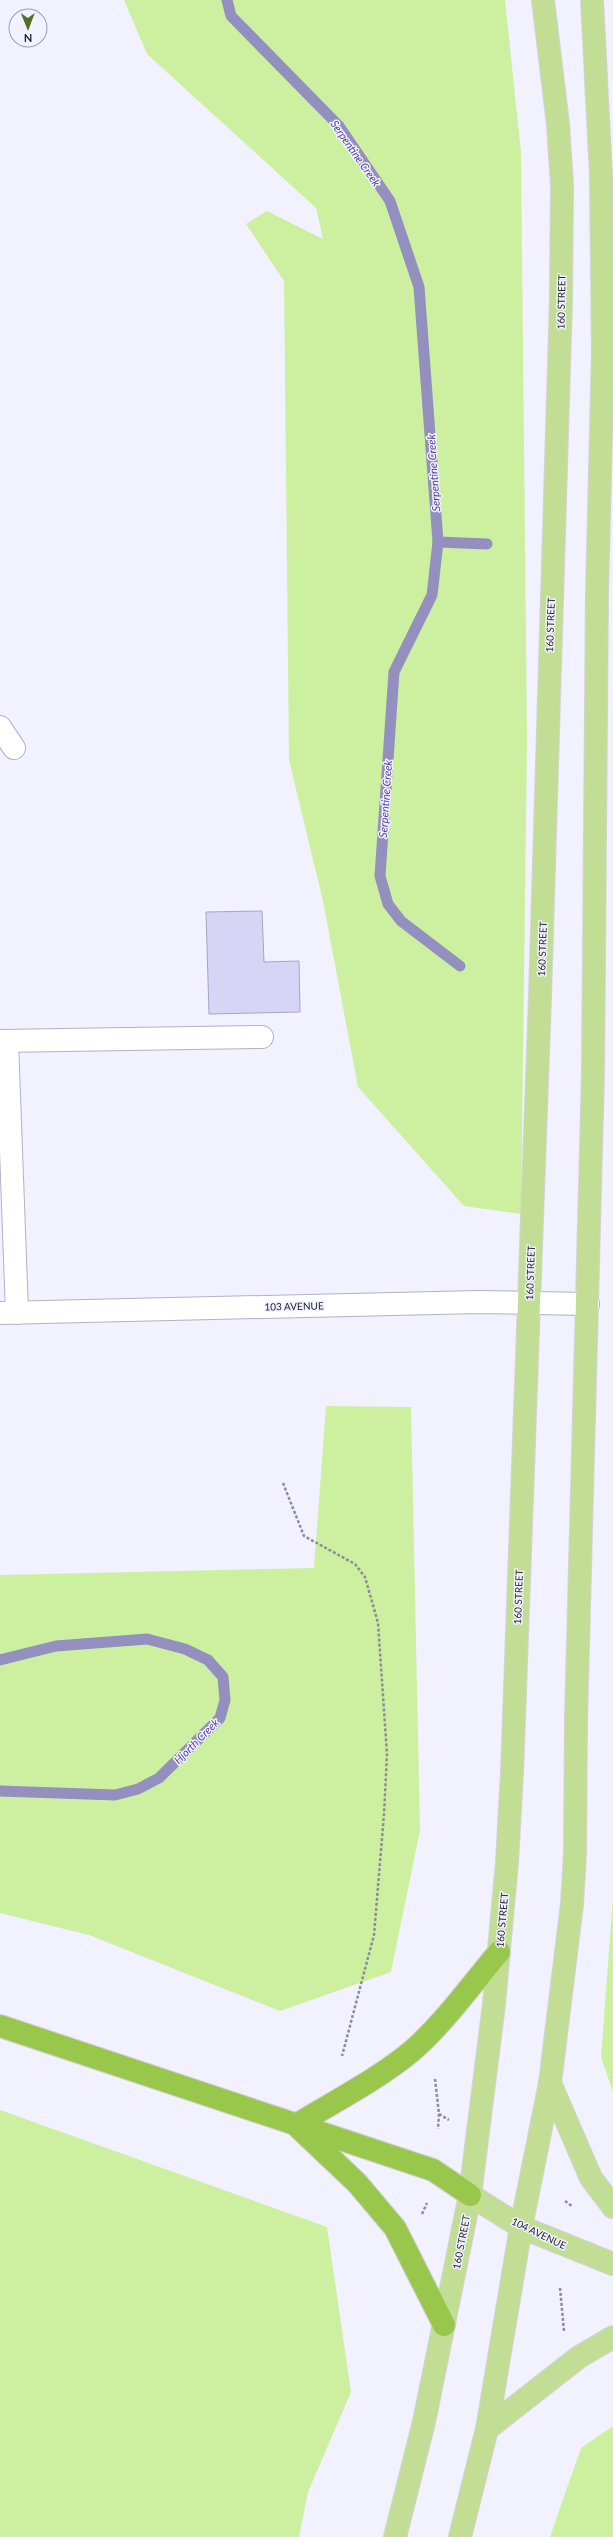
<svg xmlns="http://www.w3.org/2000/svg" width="613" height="2537" viewBox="0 0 613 2537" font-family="Lato,sans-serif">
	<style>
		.green { fill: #cdf0a0 }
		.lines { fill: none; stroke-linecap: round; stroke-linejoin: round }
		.stream { stroke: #9390bf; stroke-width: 11 }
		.building { fill: #d7d5f6; stroke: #a6a5bb }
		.minor-casing { stroke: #b2b1c7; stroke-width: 24 }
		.major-casing { stroke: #d3d3d5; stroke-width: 24 }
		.highway-casing { stroke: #d3d3d5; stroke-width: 24 }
		.path { stroke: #8d8c98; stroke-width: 2.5; stroke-dasharray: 3 2; stroke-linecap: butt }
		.minor { stroke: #fff; stroke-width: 22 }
		.major { stroke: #c2dd94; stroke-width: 22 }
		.highway { stroke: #99c74c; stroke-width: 22 }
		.labels { text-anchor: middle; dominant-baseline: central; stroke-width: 3; stroke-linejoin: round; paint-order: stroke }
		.street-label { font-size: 10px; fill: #24232c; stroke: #f1f1ff }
		.water-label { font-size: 11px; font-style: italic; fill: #503f99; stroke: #f1f1ff }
	</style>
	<rect width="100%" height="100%" fill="#f1f1ff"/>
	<!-- green -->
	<g class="green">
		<path d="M124,0H505L521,152L527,738L521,1214L464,1206L358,1087L323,901L289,760L284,281L246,224L267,211L323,239L316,208L147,54Z"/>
		<path d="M326,1406L411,1407L420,1830L391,1972L280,2011L89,1935L0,1913V1575L314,1568Z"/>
		<path d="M613,1897V2092L601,2057Z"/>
		<path d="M0,2110L327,2227L351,2392L308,2492L299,2537H0Z"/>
		<path d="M613,2426V2537H550L581,2448Z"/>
	</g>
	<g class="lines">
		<!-- stream -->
		<g class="stream">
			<path d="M227,0L231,16L339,126L390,201L419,287L438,542L432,595L394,672L380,876L388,904L401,921L460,966"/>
			<path d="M438,542L487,544"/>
			<path d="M0,1660L56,1646L147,1639L185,1649L208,1660L223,1677L225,1700L220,1718L159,1778L138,1789L115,1795L0,1791"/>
		</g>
	</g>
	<!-- building -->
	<path class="building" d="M262,911L264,962L299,961L300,1012L209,1014L206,912Z"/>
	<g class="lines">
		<defs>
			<g id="minor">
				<path d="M0,727L14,748"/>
				<path d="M0,1041L262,1037"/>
				<path d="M7,1041L17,1313"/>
				<path d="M0,1313L479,1302L588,1304"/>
			</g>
			<g id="major">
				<path d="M550,2083L591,2178L613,2207"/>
				<path d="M470,2195L521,2227L613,2264"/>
				<path d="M487,2429L579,2357L613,2337"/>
				<path d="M395,2537L424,2422L470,2195L494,2004L507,1862L512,1773L540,997L561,299L562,185L558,124L543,0"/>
				<path d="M460,2537L487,2429L521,2227L550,2083L572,1904L575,1853L576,1720L593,1073L597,594L603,352L601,176L592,0"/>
			</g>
			<g id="highway">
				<path d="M0,2026L433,2170L470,2195"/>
				<path d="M296,2125C335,2101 377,2080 412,2051C445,2022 471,1985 499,1952"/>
				<path d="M299,2128L357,2183L395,2228L444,2325"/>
			</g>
		</defs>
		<!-- minor casing -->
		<use href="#minor" class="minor-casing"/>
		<!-- major casing -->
		<use href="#major" class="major-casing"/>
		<!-- highway casing -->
		<use href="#highway" class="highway-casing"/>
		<!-- path -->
		<g class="path">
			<path d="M283,1483L304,1536L355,1564L365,1577L378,1623L387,1754L384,1814L374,1935L342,2056"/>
			<path d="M435,2079L439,2114L438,2129"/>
			<path d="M439,2114L449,2120"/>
			<path d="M565,2201L573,2207"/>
			<path d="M422,2214L427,2203"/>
			<path d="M560,2288L564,2331"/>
		</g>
		<!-- minor -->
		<use href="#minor" class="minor"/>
		<!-- major -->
		<use href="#major" class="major"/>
		<!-- highway -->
		<use href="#highway" class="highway"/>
	</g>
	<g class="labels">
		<!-- street labels -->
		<g class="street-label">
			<text transform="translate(561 302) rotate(-89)">160 STREET</text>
			<text transform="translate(550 625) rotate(-88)">160 STREET</text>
			<text transform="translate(542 949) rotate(-88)">160 STREET</text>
			<text transform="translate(530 1273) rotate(-88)">160 STREET</text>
			<text transform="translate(294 1306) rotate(-1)">103 AVENUE</text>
			<text transform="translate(518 1597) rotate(-88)">160 STREET</text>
			<text transform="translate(502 1920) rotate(-85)">160 STREET</text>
			<text transform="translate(539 2233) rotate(26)">104 AVENUE</text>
			<text transform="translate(461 2242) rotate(-79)">160 STREET</text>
		</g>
		<!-- water labels -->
		<g class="water-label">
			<text transform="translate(356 153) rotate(55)">Serpentine Creek</text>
			<text transform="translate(433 473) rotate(-94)">Serpentine Creek</text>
			<text transform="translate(385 799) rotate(-86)">Serpentine Creek</text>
			<text transform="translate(196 1741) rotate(-45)">Hjorth Creek</text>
		</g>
	</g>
	<!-- north arrow -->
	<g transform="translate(28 28) rotate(179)"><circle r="19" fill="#f1f1ff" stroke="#9f9fab"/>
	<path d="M0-3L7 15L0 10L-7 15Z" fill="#526f23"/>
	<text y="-6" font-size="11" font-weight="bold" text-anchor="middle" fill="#24232c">N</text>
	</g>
</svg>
